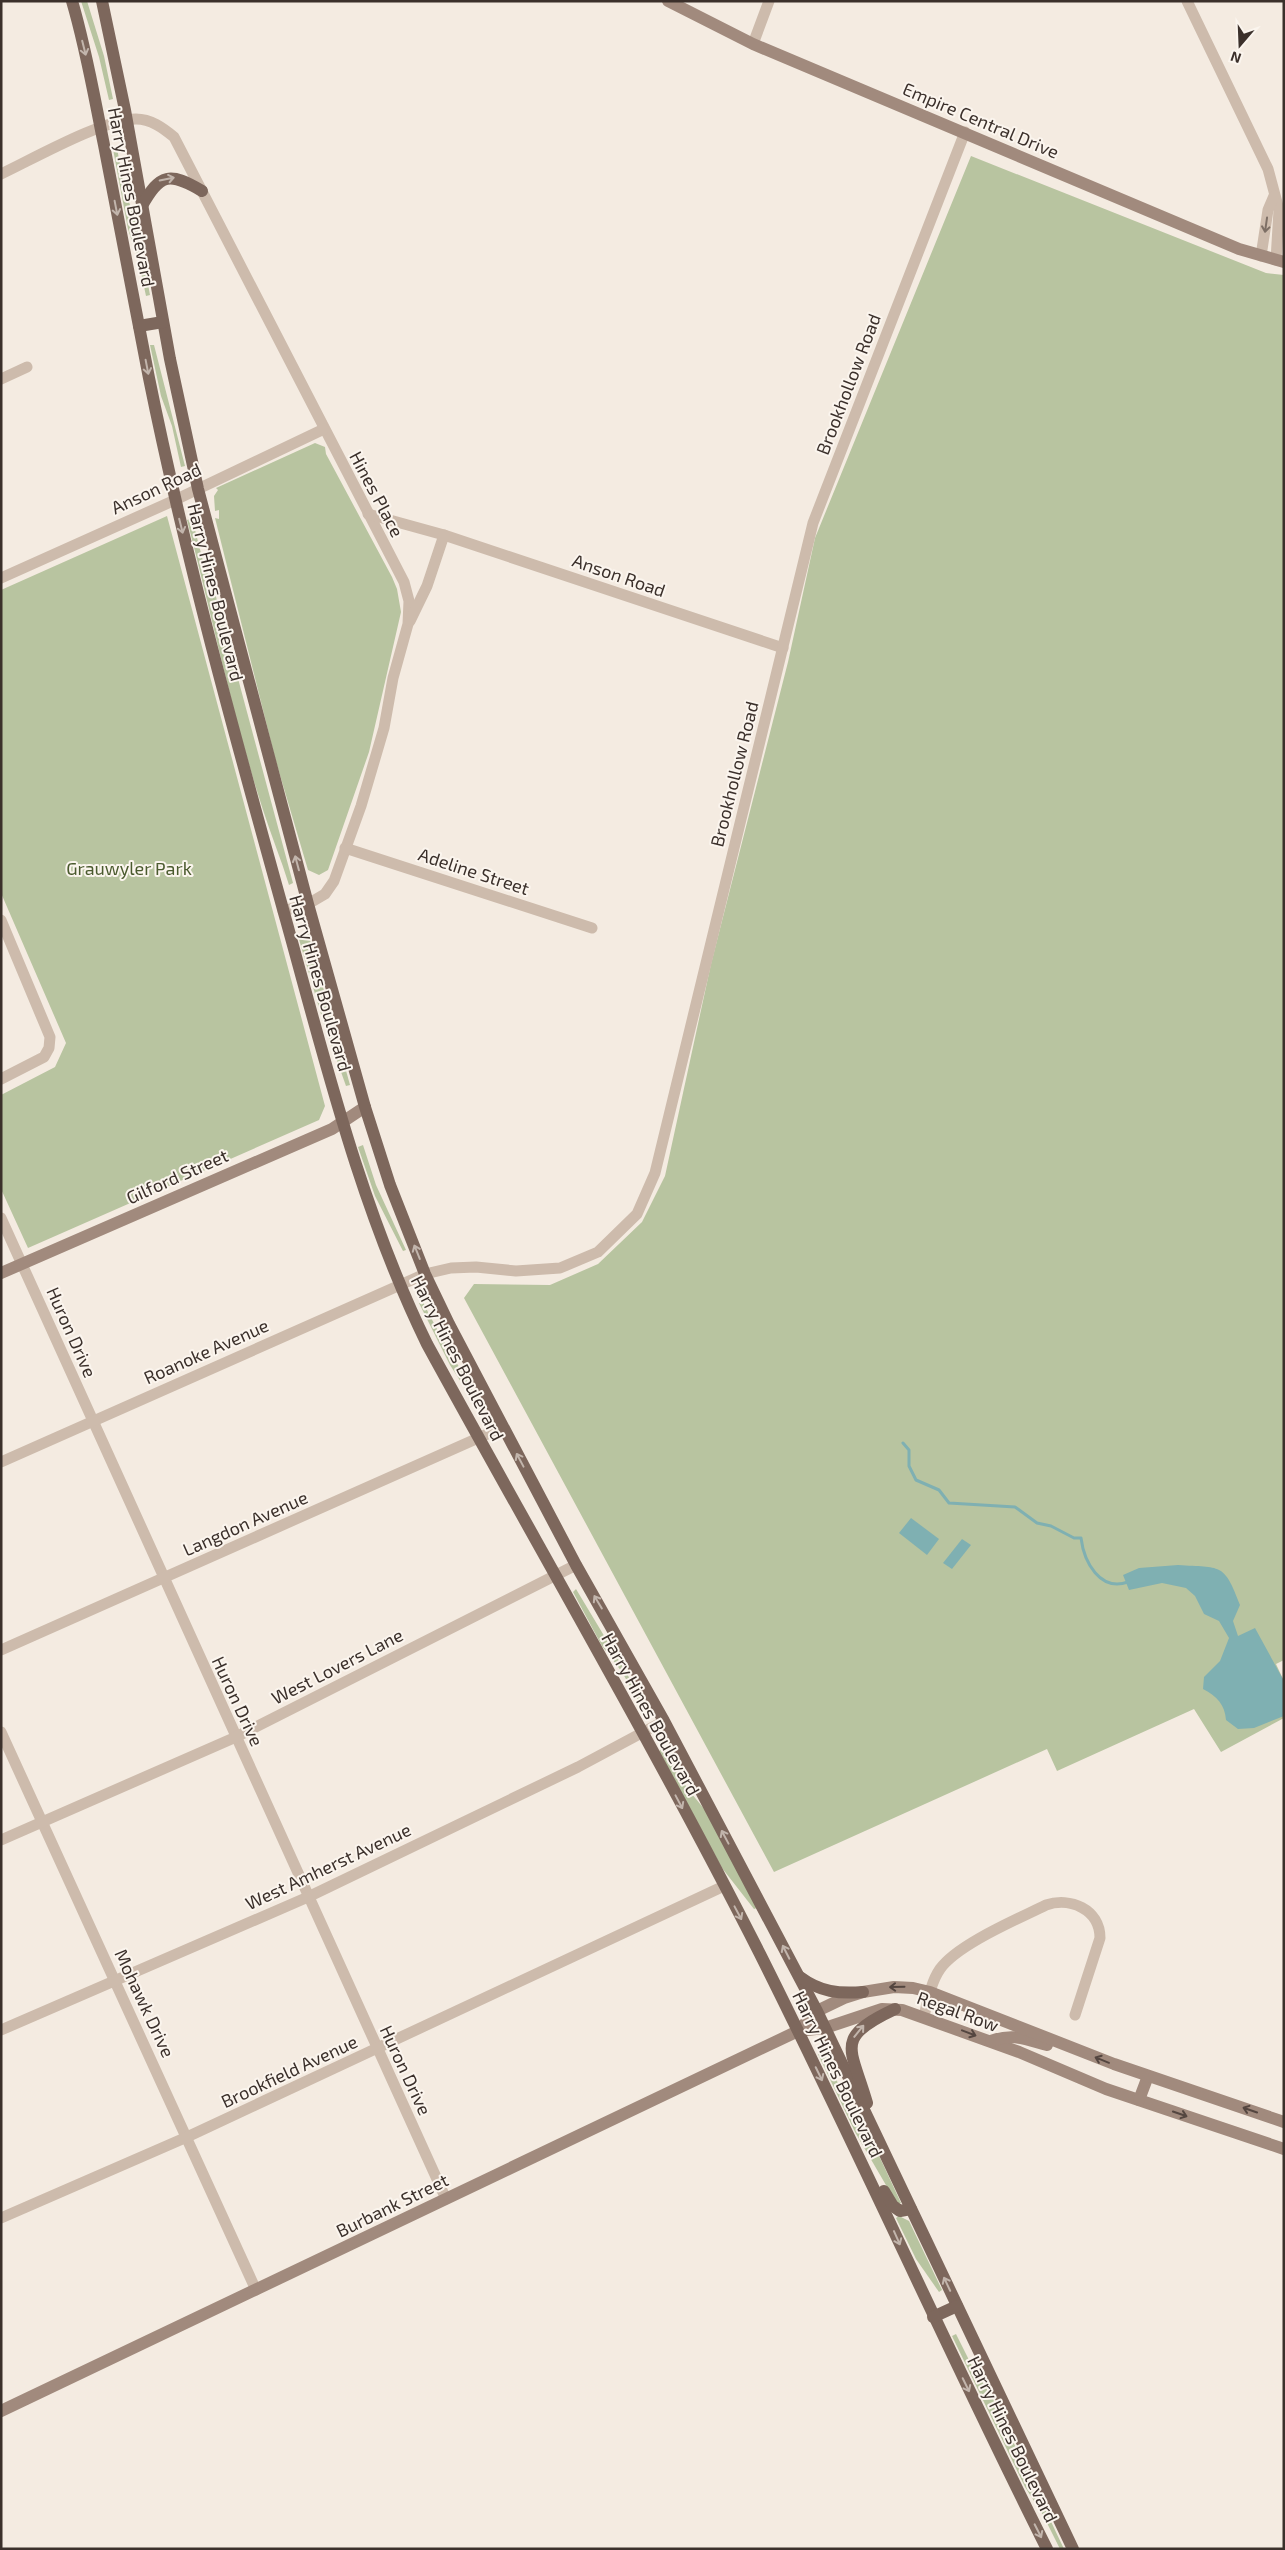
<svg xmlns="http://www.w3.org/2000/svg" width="1285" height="2550" viewBox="0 0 1285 2550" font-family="'Exo 2',sans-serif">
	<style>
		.green { fill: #b8c4a0 }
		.water { fill: #7fb0b2 }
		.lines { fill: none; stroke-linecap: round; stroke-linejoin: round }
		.stream { stroke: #7fb0b2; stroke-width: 3 }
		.street { stroke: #cdbbac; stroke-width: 11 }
		.secondary { stroke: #a18a7d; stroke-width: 12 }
		.primary { stroke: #7d675c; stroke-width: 12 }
		.oneway { stroke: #c2b5ac }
		.oneway2 { stroke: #7d6f65 }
		.oneway3 { stroke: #544640 }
		.labels { text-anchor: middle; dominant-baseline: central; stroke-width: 4; stroke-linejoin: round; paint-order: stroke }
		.street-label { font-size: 18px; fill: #3b302b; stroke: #fbf5ee }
		.park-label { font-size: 18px; fill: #4a5a2e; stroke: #fbf5ee }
	</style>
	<rect width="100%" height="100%" fill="#f4ebe1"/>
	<!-- green -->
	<g class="green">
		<path d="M81,1H87L104,56L113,99L109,100L99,57Z"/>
		<path d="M117,148L124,187L137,226L150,295L146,296L139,263L128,229L113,149Z"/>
		<path d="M971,156L1266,273L1284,275V1660L1276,1664L1284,1681V1718L1221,1752L1194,1709L1057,1771L1047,1749L774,1872L464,1298L474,1284L550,1285L598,1264L642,1222L665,1176L711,964L788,662L815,538Z"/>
		<path d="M150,345H154L185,466L181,467L172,426L161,396Z"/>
		<path d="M315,443L325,447L326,454L392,577L397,589L401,612L369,752L328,870L319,875L308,870L275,758L215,518L219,519V510L215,511L214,496L218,490L216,488Z"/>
		<path d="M167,516L325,1106L319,1120L28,1248L1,1189V1095L55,1067L66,1043L1,893V590Z"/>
		<path d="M192,518L203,561L215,593L293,883L289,885C281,859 271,835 263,810C232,715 212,616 187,520Z"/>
		<path d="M308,933L350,1085L346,1086L323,1021L298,936Z"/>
		<path d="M363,1145L376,1185L406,1250L403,1251L375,1196L358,1147Z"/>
		<path d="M423,1302C441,1340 465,1374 484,1411L481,1413L450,1365L419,1303Z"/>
		<path d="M576,1589L648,1709L644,1711L622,1672L602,1646L573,1592Z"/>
		<path d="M664,1748L687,1788L705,1810L757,1908L754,1909L722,1868L659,1751Z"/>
		<path d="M823,2052L850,2108L874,2145L901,2203L897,2204L855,2132L818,2054Z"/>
		<path d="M899,2216L909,2221L942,2290L939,2292L916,2259L896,2218Z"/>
		<path d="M956,2334L972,2366L992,2397L1064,2549H1060L1043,2515L1025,2487L952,2336Z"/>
	</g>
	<!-- water -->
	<g class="water">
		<path d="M911,1518L939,1539L927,1555L899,1533Z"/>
		<path d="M962,1539L971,1545L952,1569L943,1563Z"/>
		<path d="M1178,1565C1221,1568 1224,1562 1240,1605L1233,1621L1238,1636L1255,1628L1284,1681V1716L1254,1728L1238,1729L1226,1720C1225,1705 1217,1696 1203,1689L1204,1677L1220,1661L1229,1638L1219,1621L1204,1614L1195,1596L1186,1588L1162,1583L1129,1590L1123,1575L1139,1568Z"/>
	</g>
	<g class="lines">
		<!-- stream -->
		<path class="stream" d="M903,1443L909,1450V1466L916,1480L939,1490L949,1503L1015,1507L1037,1523L1051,1526L1074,1538H1081C1084,1562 1100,1592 1128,1582"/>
		<!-- street -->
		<g class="street">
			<path d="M1187,1L1268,169L1279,210L1276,260"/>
			<path d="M753,44L769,1"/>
			<path d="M1,174C33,159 103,119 136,119C151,119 163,128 174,137L404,582L409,601L408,624L393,678L384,728L361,806L334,881L325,894L308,904L283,911"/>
			<path d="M1261,256L1268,210L1274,196"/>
			<path d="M1,379L27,367"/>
			<path d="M368,514L444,535L783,648"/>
			<path d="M1,578L175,500L324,429"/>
			<path d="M410,621L427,586L444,535"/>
			<path d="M345,848L592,928"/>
			<path d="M1,920L50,1037L49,1048L44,1057L1,1079"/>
			<path d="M1,1218L446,2199"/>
			<path d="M1,1462L425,1274L451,1268L476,1267L516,1271L560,1268L598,1252L637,1214L655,1173L813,523L965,132"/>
			<path d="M1,1650L503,1427"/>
			<path d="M1,1732L256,2290"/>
			<path d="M1,1840L236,1737L576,1565"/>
			<path d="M924,2016C928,2000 931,1982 940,1969C958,1944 1018,1919 1046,1905C1070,1897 1100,1909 1100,1938L1075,2015"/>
			<path d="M1,2030L308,1897L578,1767L664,1721"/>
			<path d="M1,2218L187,2137L724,1886"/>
		</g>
		<!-- secondary -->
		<g class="secondary">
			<path d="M668,1L753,44L1239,249L1284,262"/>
			<path d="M1,1273L332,1129L365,1107"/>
			<path d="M798,2031L825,2028L882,2009L902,2010L1019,2052L1106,2089L1284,2149"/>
			<path d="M991,2041C1013,2033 1025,2039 1047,2045"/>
			<path d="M1139,2100L1148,2076"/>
			<path d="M1,2411L798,2031L817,2011L844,1998L863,1992L894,1987L913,1988L930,1992L1114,2064L1284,2122"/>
		</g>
		<!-- primary -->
		<g class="primary">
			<path d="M72,1C86,48 94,96 104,145C119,222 134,300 149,378C186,561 236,740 286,920C326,1064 361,1209 427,1344C538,1547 655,1747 760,1954C859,2151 948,2352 1047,2549"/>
			<path d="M102,1L125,110L170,359L198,489L308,904L365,1107L390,1185L425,1274L449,1324L576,1565L664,1721L817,2011L1073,2549"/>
			<path d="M142,206C160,173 170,172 202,191"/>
			<path d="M139,326L163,322"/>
			<path d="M800,1977C820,1992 839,1994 863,1992"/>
			<path d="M867,2103C851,2047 833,2038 895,2009"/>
			<path d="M884,2191L893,2206L900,2211L911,2209"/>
			<path d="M933,2317L957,2306"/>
		</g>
	</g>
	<!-- one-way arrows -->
	<defs><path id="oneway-shaft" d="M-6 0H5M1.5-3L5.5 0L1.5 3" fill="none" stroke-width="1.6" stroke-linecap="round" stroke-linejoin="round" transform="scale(1.25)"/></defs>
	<g class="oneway">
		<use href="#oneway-shaft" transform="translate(84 48) rotate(76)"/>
		<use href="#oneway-shaft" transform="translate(167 179) rotate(-12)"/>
		<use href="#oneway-shaft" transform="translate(116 208) rotate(79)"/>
		<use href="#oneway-shaft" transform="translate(147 367) rotate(79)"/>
		<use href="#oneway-shaft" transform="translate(181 526) rotate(76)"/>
		<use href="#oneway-shaft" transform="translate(297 863) rotate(-105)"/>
		<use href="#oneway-shaft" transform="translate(417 1252) rotate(-112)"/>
		<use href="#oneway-shaft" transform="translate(520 1460) rotate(-118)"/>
		<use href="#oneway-shaft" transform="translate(598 1602) rotate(-121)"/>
		<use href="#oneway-shaft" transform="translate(679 1802) rotate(62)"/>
		<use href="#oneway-shaft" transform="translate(725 1837) rotate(-118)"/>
		<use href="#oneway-shaft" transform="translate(738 1913) rotate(62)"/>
		<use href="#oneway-shaft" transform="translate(786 1952) rotate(-117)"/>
		<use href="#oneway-shaft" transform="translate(859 2031) rotate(-51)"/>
		<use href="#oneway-shaft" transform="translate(819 2074) rotate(64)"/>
		<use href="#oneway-shaft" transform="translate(897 2238) rotate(66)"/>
		<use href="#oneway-shaft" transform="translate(947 2284) rotate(-115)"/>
		<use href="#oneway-shaft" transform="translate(966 2385) rotate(64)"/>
		<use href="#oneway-shaft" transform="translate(1038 2531) rotate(63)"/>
	</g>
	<use class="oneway2" href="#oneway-shaft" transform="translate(1266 225) rotate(98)"/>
	<g class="oneway3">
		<use href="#oneway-shaft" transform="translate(897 1987) rotate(179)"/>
		<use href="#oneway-shaft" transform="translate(969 2033) rotate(21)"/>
		<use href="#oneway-shaft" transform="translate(1102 2060) rotate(-158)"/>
		<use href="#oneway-shaft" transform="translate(1250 2110) rotate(-161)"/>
		<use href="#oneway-shaft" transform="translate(1180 2114) rotate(19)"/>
	</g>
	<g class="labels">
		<!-- street labels -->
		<g class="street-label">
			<text transform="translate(981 120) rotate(23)">Empire Central Drive</text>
			<text transform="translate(132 197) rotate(79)">Harry Hines Boulevard</text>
			<text transform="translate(848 384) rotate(-69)">Brookhollow Road</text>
			<text transform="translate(156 488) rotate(-25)">Anson Road</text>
			<text transform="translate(377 494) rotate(62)">Hines Place</text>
			<text transform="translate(619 575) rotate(19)">Anson Road</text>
			<text transform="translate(216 592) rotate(76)">Harry Hines Boulevard</text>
			<text transform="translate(734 774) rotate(-76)">Brookhollow Road</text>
			<text transform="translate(474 871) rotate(18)">Adeline Street</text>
			<text transform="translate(321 983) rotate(74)">Harry Hines Boulevard</text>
			<text transform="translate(177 1176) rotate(-24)">Gilford Street</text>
			<text transform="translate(72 1332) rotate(66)">Huron Drive</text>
			<text transform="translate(206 1351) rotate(-24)">Roanoke Avenue</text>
			<text transform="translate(458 1358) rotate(63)">Harry Hines Boulevard</text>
			<text transform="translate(245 1523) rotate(-24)">Langdon Avenue</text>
			<text transform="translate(337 1666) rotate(-27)">West Lovers Lane</text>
			<text transform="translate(238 1701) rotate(65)">Huron Drive</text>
			<text transform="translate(651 1714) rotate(61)">Harry Hines Boulevard</text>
			<text transform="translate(328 1866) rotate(-25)">West Amherst Avenue</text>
			<text transform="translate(145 2003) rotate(65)">Mohawk Drive</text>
			<text transform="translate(958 2011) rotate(20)">Regal Row</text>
			<text transform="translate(406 2070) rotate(65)">Huron Drive</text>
			<text transform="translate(289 2071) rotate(-25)">Brookfield Avenue</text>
			<text transform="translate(838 2074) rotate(64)">Harry Hines Boulevard</text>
			<text transform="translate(392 2205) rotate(-26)">Burbank Street</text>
			<text transform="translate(1013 2439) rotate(64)">Harry Hines Boulevard</text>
		</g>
		<!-- park labels -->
		<g class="park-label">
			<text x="129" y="868">Grauwyler Park</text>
		</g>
	</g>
	<!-- border -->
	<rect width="1285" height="2550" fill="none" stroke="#3b302b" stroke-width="5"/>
	<!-- north arrow -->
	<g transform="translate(1240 45) rotate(199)" stroke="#fbf5ee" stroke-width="4" paint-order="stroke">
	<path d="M0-4L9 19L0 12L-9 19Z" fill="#3b302b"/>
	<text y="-8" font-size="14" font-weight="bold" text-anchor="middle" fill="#3b302b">N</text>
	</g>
</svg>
